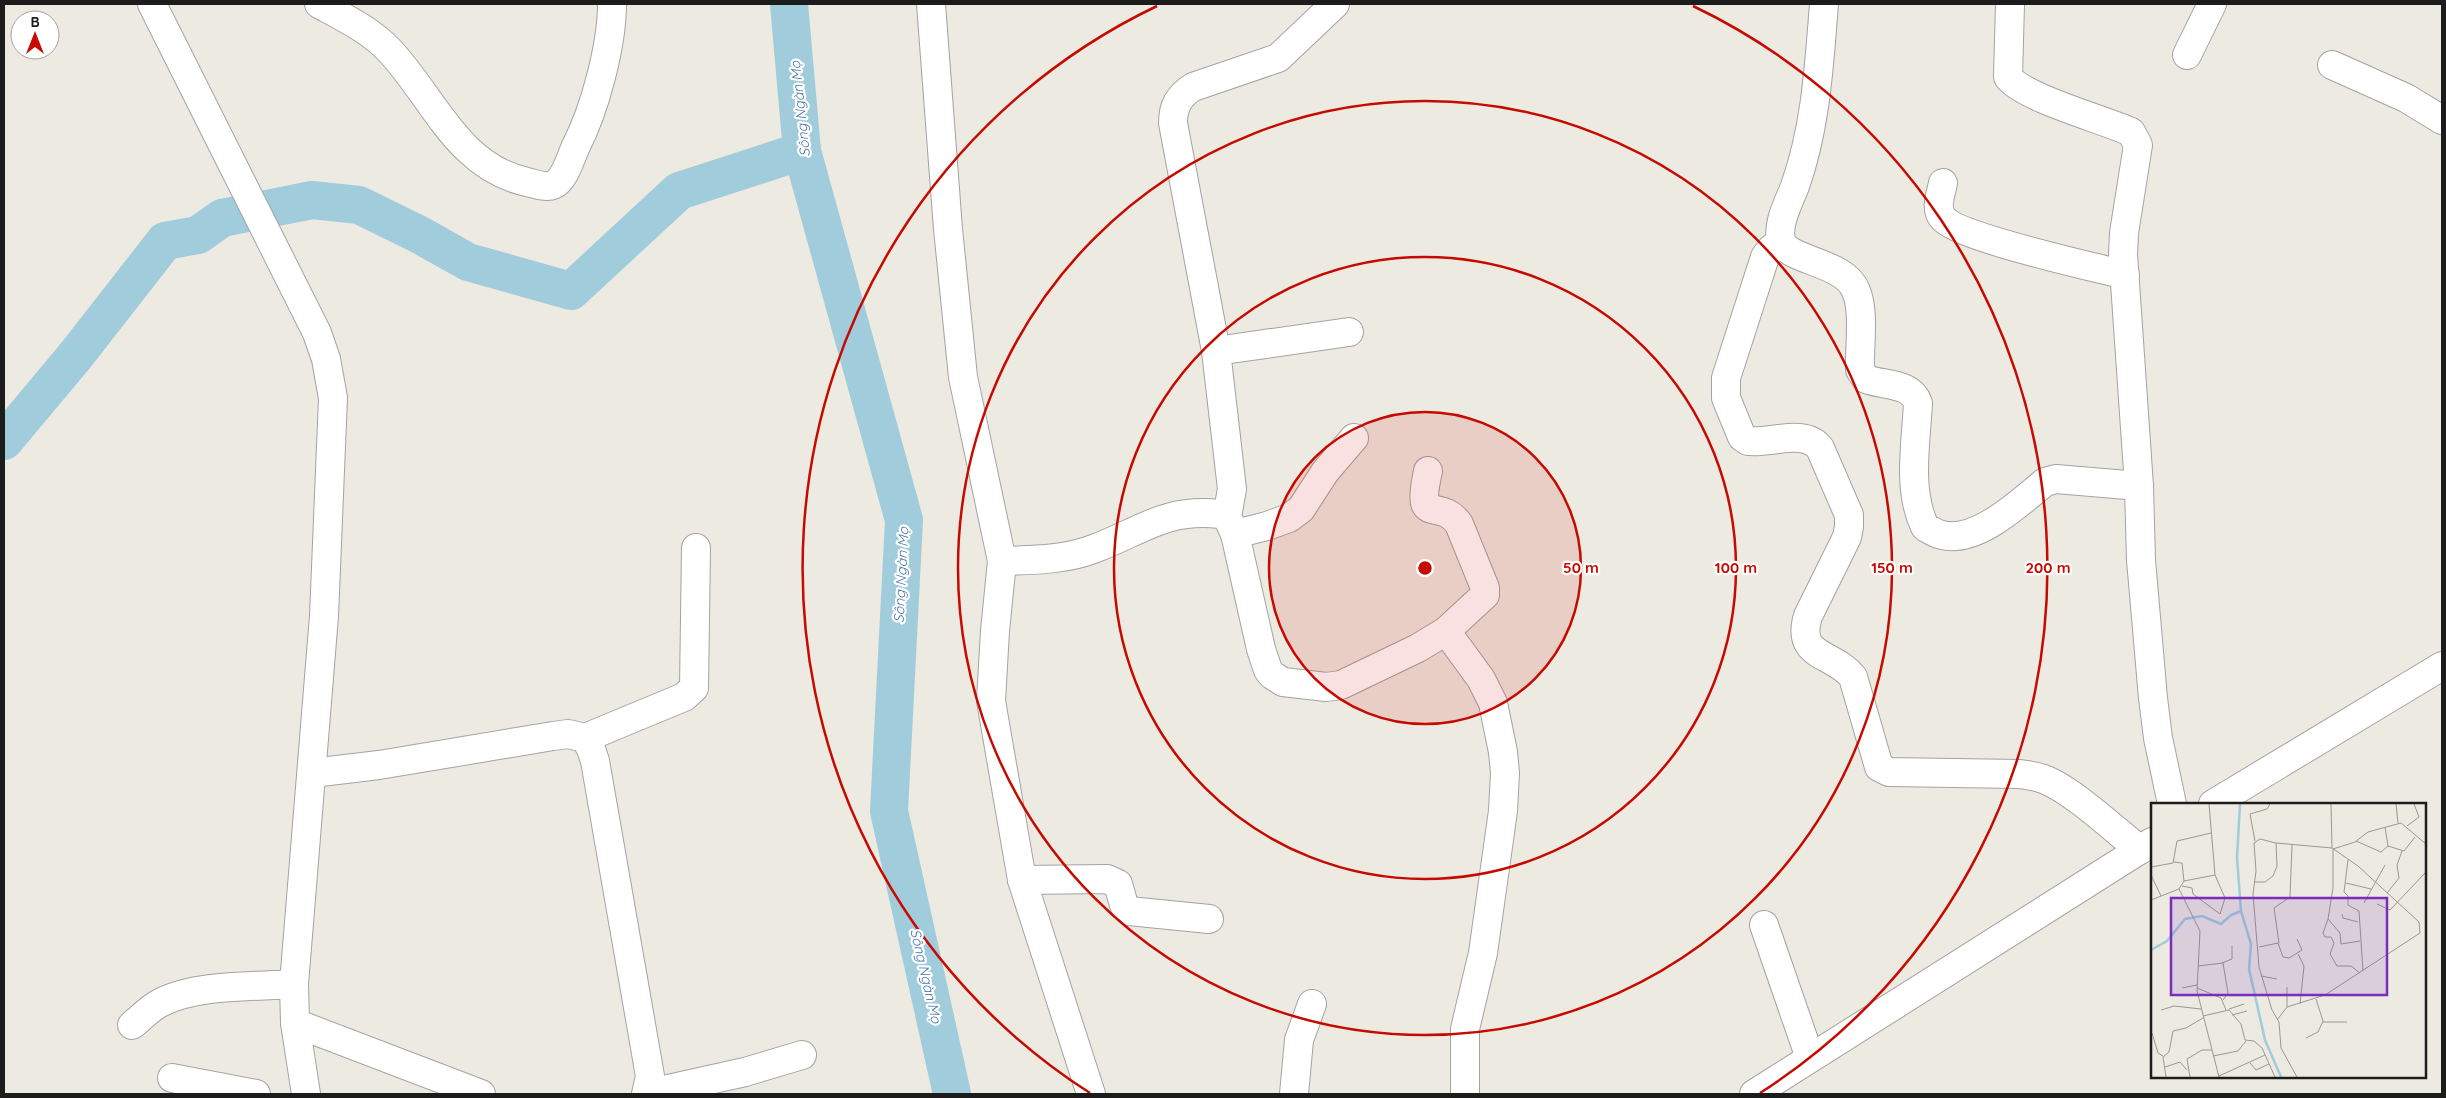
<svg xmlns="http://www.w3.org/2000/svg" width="2446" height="1098" viewBox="0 0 2446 1098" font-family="Quicksand,sans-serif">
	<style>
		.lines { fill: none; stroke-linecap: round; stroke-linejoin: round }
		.river { stroke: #a0ccdc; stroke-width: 38 }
		.minor-casing { stroke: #a3a3a3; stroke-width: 30 }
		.minor { stroke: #fff; stroke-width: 28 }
		.ring { fill: none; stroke: #c70a00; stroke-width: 2.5 }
		.labels { text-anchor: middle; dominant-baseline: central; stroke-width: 4.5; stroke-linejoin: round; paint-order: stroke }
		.water-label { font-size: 14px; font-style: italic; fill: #4875ac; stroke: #fff }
		.inset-river { fill: none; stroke: #a0ccdc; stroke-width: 2.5 }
		.inset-road { fill: none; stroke: #999892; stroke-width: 1 }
		.view { fill: #7b2cbf; fill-opacity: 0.15; stroke: #7b2cbf; stroke-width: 2.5 }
		.inset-edge { fill: none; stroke: #1c1c1c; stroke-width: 2.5 }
		.centre { fill: #c70a00; stroke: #fff; stroke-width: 2.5 }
		.ring-label { font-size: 15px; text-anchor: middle; font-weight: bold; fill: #c70a00; stroke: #fff; stroke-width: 4.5; stroke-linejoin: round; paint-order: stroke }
	</style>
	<rect width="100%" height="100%" fill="#edeae1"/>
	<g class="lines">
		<!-- river -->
		<g class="river">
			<path d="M789,4L802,151L904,520L889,811L952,1094"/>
			<path d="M4,441L76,355L165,241L198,235L222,218L312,200L359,205L420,235L468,262L571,291L679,191L802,151"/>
		</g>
		<defs>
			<g id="minor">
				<path d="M152,4L317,333L326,359L333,398L324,616L294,984L295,1023L306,1094"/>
				<path d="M319,4C343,17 370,30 389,50C433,96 457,167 527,182C535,184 546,188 553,185C565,180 571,156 576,146C595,109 612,45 612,4"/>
				<path d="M931,4L948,229L963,377L1002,561L995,631L991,701L1022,880L1091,1094"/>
				<path d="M1824,4C1819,66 1816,127 1795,186C1789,202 1777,223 1781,240C1785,261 1845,261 1856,291C1865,312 1859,347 1860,370L1866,379C1884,386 1911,382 1918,403C1916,443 1907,490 1925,527C1930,530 1936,534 1942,535C1977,544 2020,502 2045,482L2056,479L2139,486"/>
				<path d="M2010,4L2008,77C2024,98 2102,119 2131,132L2138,145L2124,233L2123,254L2139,486L2141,560L2153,698L2158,738L2172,804"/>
				<path d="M2187,55L2212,4"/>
				<path d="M2332,65L2406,98L2442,120"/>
				<path d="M1943,183C1941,194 1935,207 1942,217C1956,237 2095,267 2125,275"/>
				<path d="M1781,242L1771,249L1765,257L1726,378V398L1742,437L1748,441C1770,444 1804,428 1820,448L1849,515V527L1847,537L1808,616C1795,658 1833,652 1853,677L1879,767L1889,772L2019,774C2028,775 2037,776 2046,780C2073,791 2115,830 2140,850"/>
				<path d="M1216,351L1349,332"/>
				<path d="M1227,517L1232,489L1216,351L1173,123C1173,106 1179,96 1193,87L1278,58L1335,4"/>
				<path d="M1235,534L1267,526L1289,518L1301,509L1325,472L1354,438"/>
				<path d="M1002,561C1034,560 1066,560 1096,548C1143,530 1166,508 1220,514L1227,517L1235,534L1261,649L1268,670L1272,675L1283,682L1326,687L1341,685L1418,648L1446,631L1485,595V588L1459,524C1438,495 1415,530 1428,471"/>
				<path d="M1446,631L1481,679L1493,703L1503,752L1505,773L1503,811L1483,953L1465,1029V1094"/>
				<path d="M585,738L684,697L694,688L696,548"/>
				<path d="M312,773L379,765L553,736L568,734L585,738L591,749L595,761L650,1076L646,1094L745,1072L802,1055"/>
				<path d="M2213,804L2442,666"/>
				<path d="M1022,880L1107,879L1118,884L1124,905L1129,911L1209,919"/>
				<path d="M1764,925L1810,1058"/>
				<path d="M295,1023L481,1094"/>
				<path d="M132,1025C141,1018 150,1008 160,1003C196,984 254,987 294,984"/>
				<path d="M172,1078L256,1094"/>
				<path d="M1294,1094L1299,1040L1312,1004"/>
				<path d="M1754,1094L2152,842"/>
			</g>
		</defs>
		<!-- minor casing -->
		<use href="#minor" class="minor-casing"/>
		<!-- minor -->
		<use href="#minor" class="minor"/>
	</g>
	<!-- distance rings -->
	<circle cx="1425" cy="568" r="156" fill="#c70a00" fill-opacity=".12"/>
	<g class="ring">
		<circle cx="1425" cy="568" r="156"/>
		<circle cx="1425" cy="568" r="311"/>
		<circle cx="1425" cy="568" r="467"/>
		<path d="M1090 1093A623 623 0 0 1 1157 6M1693 6A623 623 0 0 1 1760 1093"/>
	</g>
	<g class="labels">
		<!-- water labels -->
		<g class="water-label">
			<text transform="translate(800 109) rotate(-96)">Sông Ngàn Mọ</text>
			<text transform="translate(901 575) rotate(-87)">Sông Ngàn Mọ</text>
			<text transform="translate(926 976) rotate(77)">Sông Ngàn Mọ</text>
		</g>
	</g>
	<!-- overview -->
	<g transform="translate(2151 803)">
		<rect width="275" height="275" fill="#edeae1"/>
		<path class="inset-river" d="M89,1L86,55L90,108L100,141L98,166L114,237L130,274M0,147L16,138L34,116L51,113L70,121L80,112L90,108"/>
		<path class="inset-road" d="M245,1L247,20M256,23L268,14L263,1M234,24L237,43M104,38L99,11L116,6L119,1M205,38L230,49L237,43L253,48L264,34M197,57L193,89L197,93V102L208,108L212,168M23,59L31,60L33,78M0,64L22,60L26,38L60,30M0,72L10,93M103,79H114L122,73L126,63L125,40M195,80L220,86M31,83L41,85L42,91L69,111L74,95L64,72M28,86L49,128L46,188L68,274M236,90L248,75L246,62L251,48M0,97L28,86L33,78L64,72L58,1M213,100L234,62M226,101L239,107L275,69M191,111L192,115L207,119M177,116L172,130L174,134H180L183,140L179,151L186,163H200L209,170M209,138L190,141L189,130L177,116L182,85V46L204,39L217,29L250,20L275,41M128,140L123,105L139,94L141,42M108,144L127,140L132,154L138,155L151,147L146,136M147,151L153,163L149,201M71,160L81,156V143M47,163L72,160L77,190L72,197M110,173L126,176M136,184V204M31,185L46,182M46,185L70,195L75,207M78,206L93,201M10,207L23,203L50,206M81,212L96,208M52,213L78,207L90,221L94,237L103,238L111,245L124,274M126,217L136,204L174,192L269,130L268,119L207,63L181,45L180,1M172,219H196M1,230L7,250L12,253M155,235L167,229L172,218L165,196M62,253L87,248L95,238M99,260L105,267L118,261M14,264L29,259L36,267M68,273L114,252M15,274L12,254L18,249L22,228L35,225L52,215M39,274L36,256L51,247H61M146,274L130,245L128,219L121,207L108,164L102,91L105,68L103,40L109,36L125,40L181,45"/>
		<path class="view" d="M20,95H236V192H20Z"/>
		<rect width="275" height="275" class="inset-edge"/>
	</g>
	<circle cx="1425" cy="568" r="8" class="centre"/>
	<g class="ring-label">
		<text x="1581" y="573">50 m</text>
		<text x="1736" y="573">100 m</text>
		<text x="1892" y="573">150 m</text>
		<text x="2048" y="573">200 m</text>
	</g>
	<!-- border -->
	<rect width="2446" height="1098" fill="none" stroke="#1c1c1c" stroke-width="10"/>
	<!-- north arrow -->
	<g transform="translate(35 35)"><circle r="24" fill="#ffffff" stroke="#a4a4a4"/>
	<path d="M0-4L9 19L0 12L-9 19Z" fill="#c70a00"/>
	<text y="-8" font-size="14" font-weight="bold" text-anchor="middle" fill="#1c1c1c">B</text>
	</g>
</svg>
